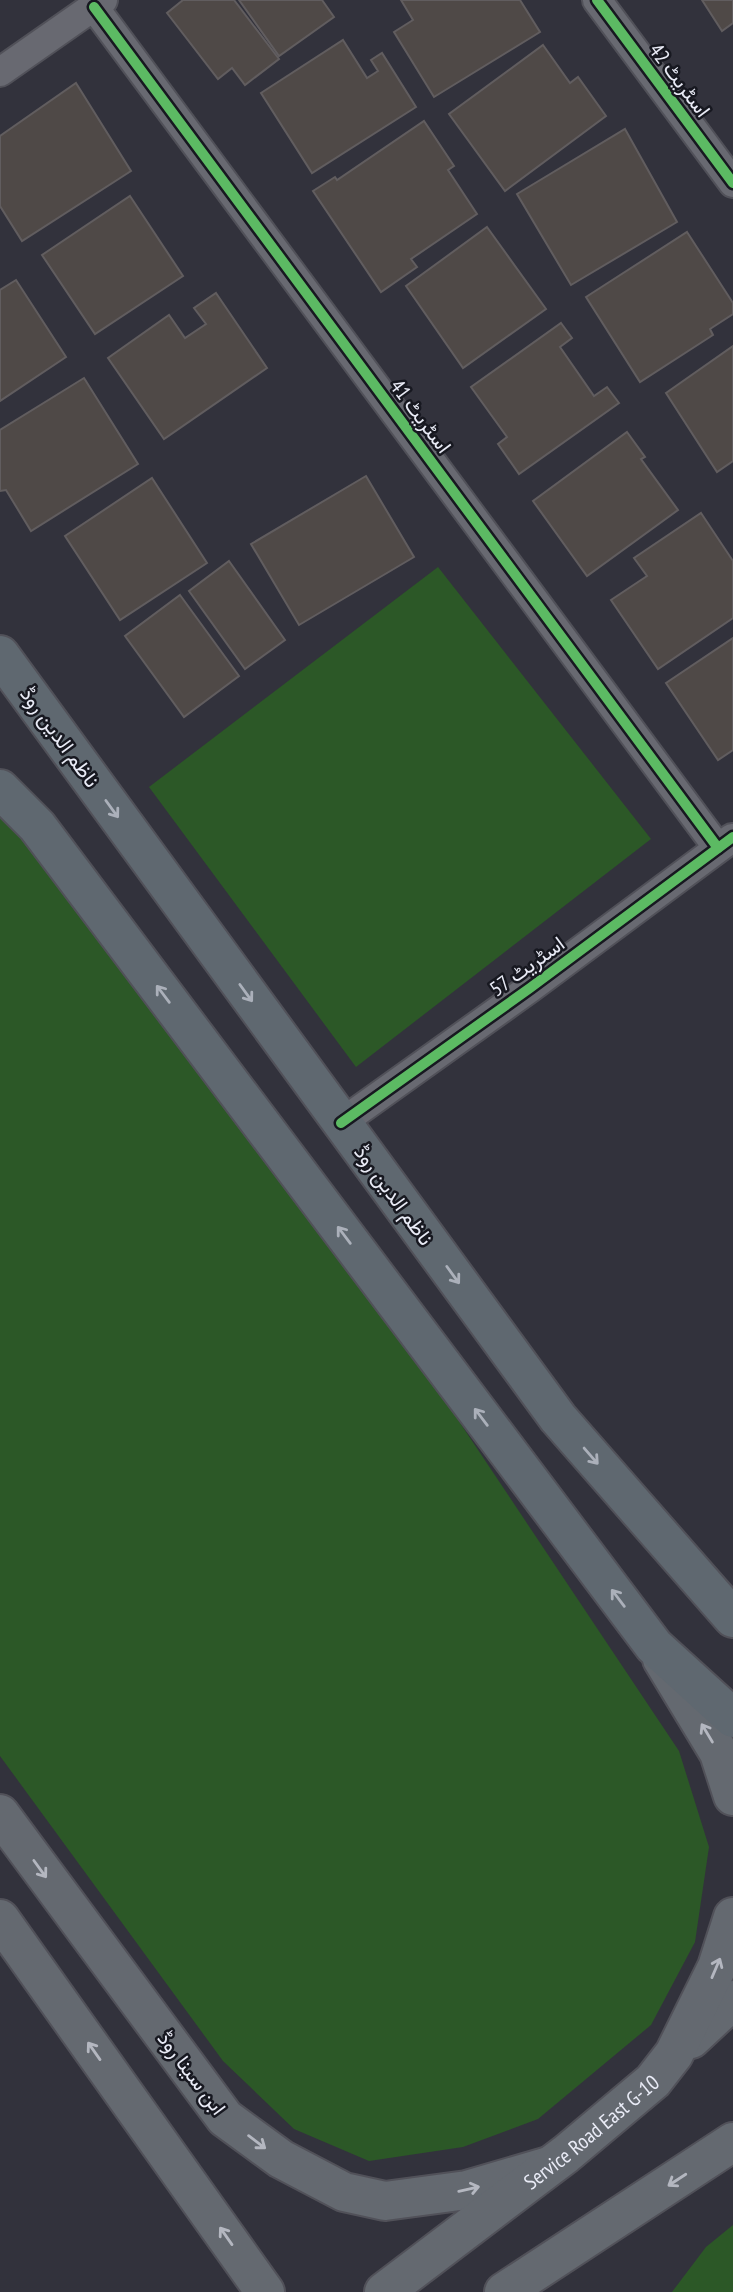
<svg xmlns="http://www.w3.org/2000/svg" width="733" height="2292" viewBox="0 0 733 2292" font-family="'PT Sans Narrow',Vazirmatn,sans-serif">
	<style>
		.green { fill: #2c5827 }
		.building { fill: #4f4947; stroke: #615d5f; stroke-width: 2 }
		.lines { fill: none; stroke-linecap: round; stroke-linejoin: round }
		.street-casing { stroke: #515159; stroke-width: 32 }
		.secondary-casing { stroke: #515159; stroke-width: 42 }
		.primary-casing { stroke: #515159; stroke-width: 42 }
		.street { stroke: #686971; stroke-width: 28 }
		.secondary { stroke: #646970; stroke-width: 38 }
		.primary { stroke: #5f6870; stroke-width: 38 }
		.cycleway-casing { stroke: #171820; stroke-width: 15 }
		.cycleway { stroke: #5cba63; stroke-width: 10 }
		.oneway { stroke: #abb0ba }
		.oneway2 { stroke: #b4b7c0 }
		.labels { text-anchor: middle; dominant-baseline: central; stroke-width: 5; stroke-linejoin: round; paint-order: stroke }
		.street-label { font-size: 21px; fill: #e9ebf6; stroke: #171820 }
	</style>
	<rect width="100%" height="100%" fill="#32323c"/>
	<!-- green -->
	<g class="green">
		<path d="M438,567L651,839L356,1067L149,787Z"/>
		<path d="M0,790L428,1375L679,1751L709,1847L695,1942L651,2025L538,2119L463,2147L369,2161L294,2129L223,2061L0,1756Z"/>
		<path d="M733,2225V2292H672L706,2247Z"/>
	</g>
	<!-- building -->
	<g class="building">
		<path d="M183,0H234L279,59L245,85L232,68L218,79L167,13Z"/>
		<path d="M239,0H322L334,17L279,56Z"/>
		<path d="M401,0H520L540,32L434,97L394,32L413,20Z"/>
		<path d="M702,0H733V23L722,31Z"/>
		<path d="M343,40L367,78L378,71L371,60L382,53L416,107L312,173L261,93Z"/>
		<path d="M543,45L570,83L578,77L606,116L505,191L449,114Z"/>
		<path d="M76,83L131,171L22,241L0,206V136Z"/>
		<path d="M424,121L454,166L448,170L477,214L411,259L417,267L381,292L313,191L335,177L337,180Z"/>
		<path d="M625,129L677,222L571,285L517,194Z"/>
		<path d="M130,196L183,276L95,334L42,255Z"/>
		<path d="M487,227L546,309L463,368L406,286Z"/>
		<path d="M687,232L733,303V314L710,329L713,335L640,382L586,297Z"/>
		<path d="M16,280L66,357L0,401V290Z"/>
		<path d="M216,293L267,368L164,439L108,358L169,315L185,338L206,324L194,308Z"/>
		<path d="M561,323L572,338L560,347L594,396L607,387L619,403L519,474L498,444L507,437L471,387Z"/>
		<path d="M733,346V461L717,472L666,393Z"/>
		<path d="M84,378L138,464L31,531L6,490L0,491V430Z"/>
		<path d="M627,432L645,457L641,459L678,510L587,576L533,501Z"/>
		<path d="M366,476L414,557L299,625L251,544Z"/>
		<path d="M152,478L207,563L120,620L65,536Z"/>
		<path d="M701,513L733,561V618L658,669L611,600L647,576L634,558Z"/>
		<path d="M229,561L285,640L245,669L189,591Z"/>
		<path d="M180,595L239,676L184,717L125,636Z"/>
		<path d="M733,638V750L718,760L666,683Z"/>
	</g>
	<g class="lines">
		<defs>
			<g id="street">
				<path d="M597,0L733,183"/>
				<path d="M94,7L718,848"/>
				<path d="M0,72L103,0"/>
				<path d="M341,1123L530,988L732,838"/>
			</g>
			<g id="secondary">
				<path d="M662,1659L719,1753L733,1796"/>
				<path d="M0,1814L225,2118L281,2159L344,2192L385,2201L467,2190L549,2166"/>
				<path d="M0,1919L265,2292"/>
				<path d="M691,2039L733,2000"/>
				<path id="s1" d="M384,2292L566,2154L653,2081L674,2054L717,1967L733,1917"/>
				<path d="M504,2292L733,2142"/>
			</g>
			<g id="primary">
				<path d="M0,655L558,1418L733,1618"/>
				<path d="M0,789L37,826L654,1646L733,1718"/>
			</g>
		</defs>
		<!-- street casing -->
		<use href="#street" class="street-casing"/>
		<!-- secondary casing -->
		<use href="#secondary" class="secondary-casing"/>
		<!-- primary casing -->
		<use href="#primary" class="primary-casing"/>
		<!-- street -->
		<use href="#street" class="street"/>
		<!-- secondary -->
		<use href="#secondary" class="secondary"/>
		<!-- primary -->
		<use href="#primary" class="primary"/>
		<defs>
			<g id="cycleway">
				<path d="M597,0L733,183"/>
				<path d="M94,7L718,848"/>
				<path d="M341,1123L530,988L733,837"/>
			</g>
		</defs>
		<!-- cycleway casing -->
		<use href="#cycleway" class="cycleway-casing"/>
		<!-- cycleway -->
		<use href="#cycleway" class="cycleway"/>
	</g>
	<!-- one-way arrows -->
	<defs><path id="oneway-shaft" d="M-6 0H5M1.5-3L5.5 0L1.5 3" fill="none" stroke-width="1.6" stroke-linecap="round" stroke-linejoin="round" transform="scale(1.75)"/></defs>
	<g class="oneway">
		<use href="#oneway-shaft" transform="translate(112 809) rotate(54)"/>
		<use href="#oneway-shaft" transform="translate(246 993) rotate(54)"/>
		<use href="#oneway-shaft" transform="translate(163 994) rotate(-127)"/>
		<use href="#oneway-shaft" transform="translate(344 1235) rotate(-127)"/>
		<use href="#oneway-shaft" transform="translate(453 1275) rotate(54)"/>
		<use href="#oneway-shaft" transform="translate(481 1417) rotate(-127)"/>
		<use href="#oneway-shaft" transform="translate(591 1456) rotate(49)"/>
		<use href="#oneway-shaft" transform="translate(618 1598) rotate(-127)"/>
	</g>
	<g class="oneway2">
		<use href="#oneway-shaft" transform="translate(707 1733) rotate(-121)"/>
		<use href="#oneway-shaft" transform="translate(40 1869) rotate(54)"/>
		<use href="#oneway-shaft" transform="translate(716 1968) rotate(-67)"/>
		<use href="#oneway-shaft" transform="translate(94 2051) rotate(-125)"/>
		<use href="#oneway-shaft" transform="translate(257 2142) rotate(37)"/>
		<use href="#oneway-shaft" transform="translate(677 2180) rotate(147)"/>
		<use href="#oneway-shaft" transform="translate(469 2189) rotate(-13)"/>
		<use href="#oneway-shaft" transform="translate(226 2236) rotate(-125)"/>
	</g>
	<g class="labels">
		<!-- street labels -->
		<g class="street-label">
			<text transform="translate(680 80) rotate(53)">اسٹریٹ 42</text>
			<text transform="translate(421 416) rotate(53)">اسٹریٹ 41</text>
			<text transform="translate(60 737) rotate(54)">ناظم الدین روڈ</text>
			<text transform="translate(527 966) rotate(-36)">اسٹریٹ 57</text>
			<text transform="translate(394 1195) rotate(54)">ناظم الدین روڈ</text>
			<text transform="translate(192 2073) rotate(53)">ابن سینا روڈ</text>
			<text stroke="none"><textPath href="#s1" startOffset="262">Service Road East G-10</textPath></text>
		</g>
	</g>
</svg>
